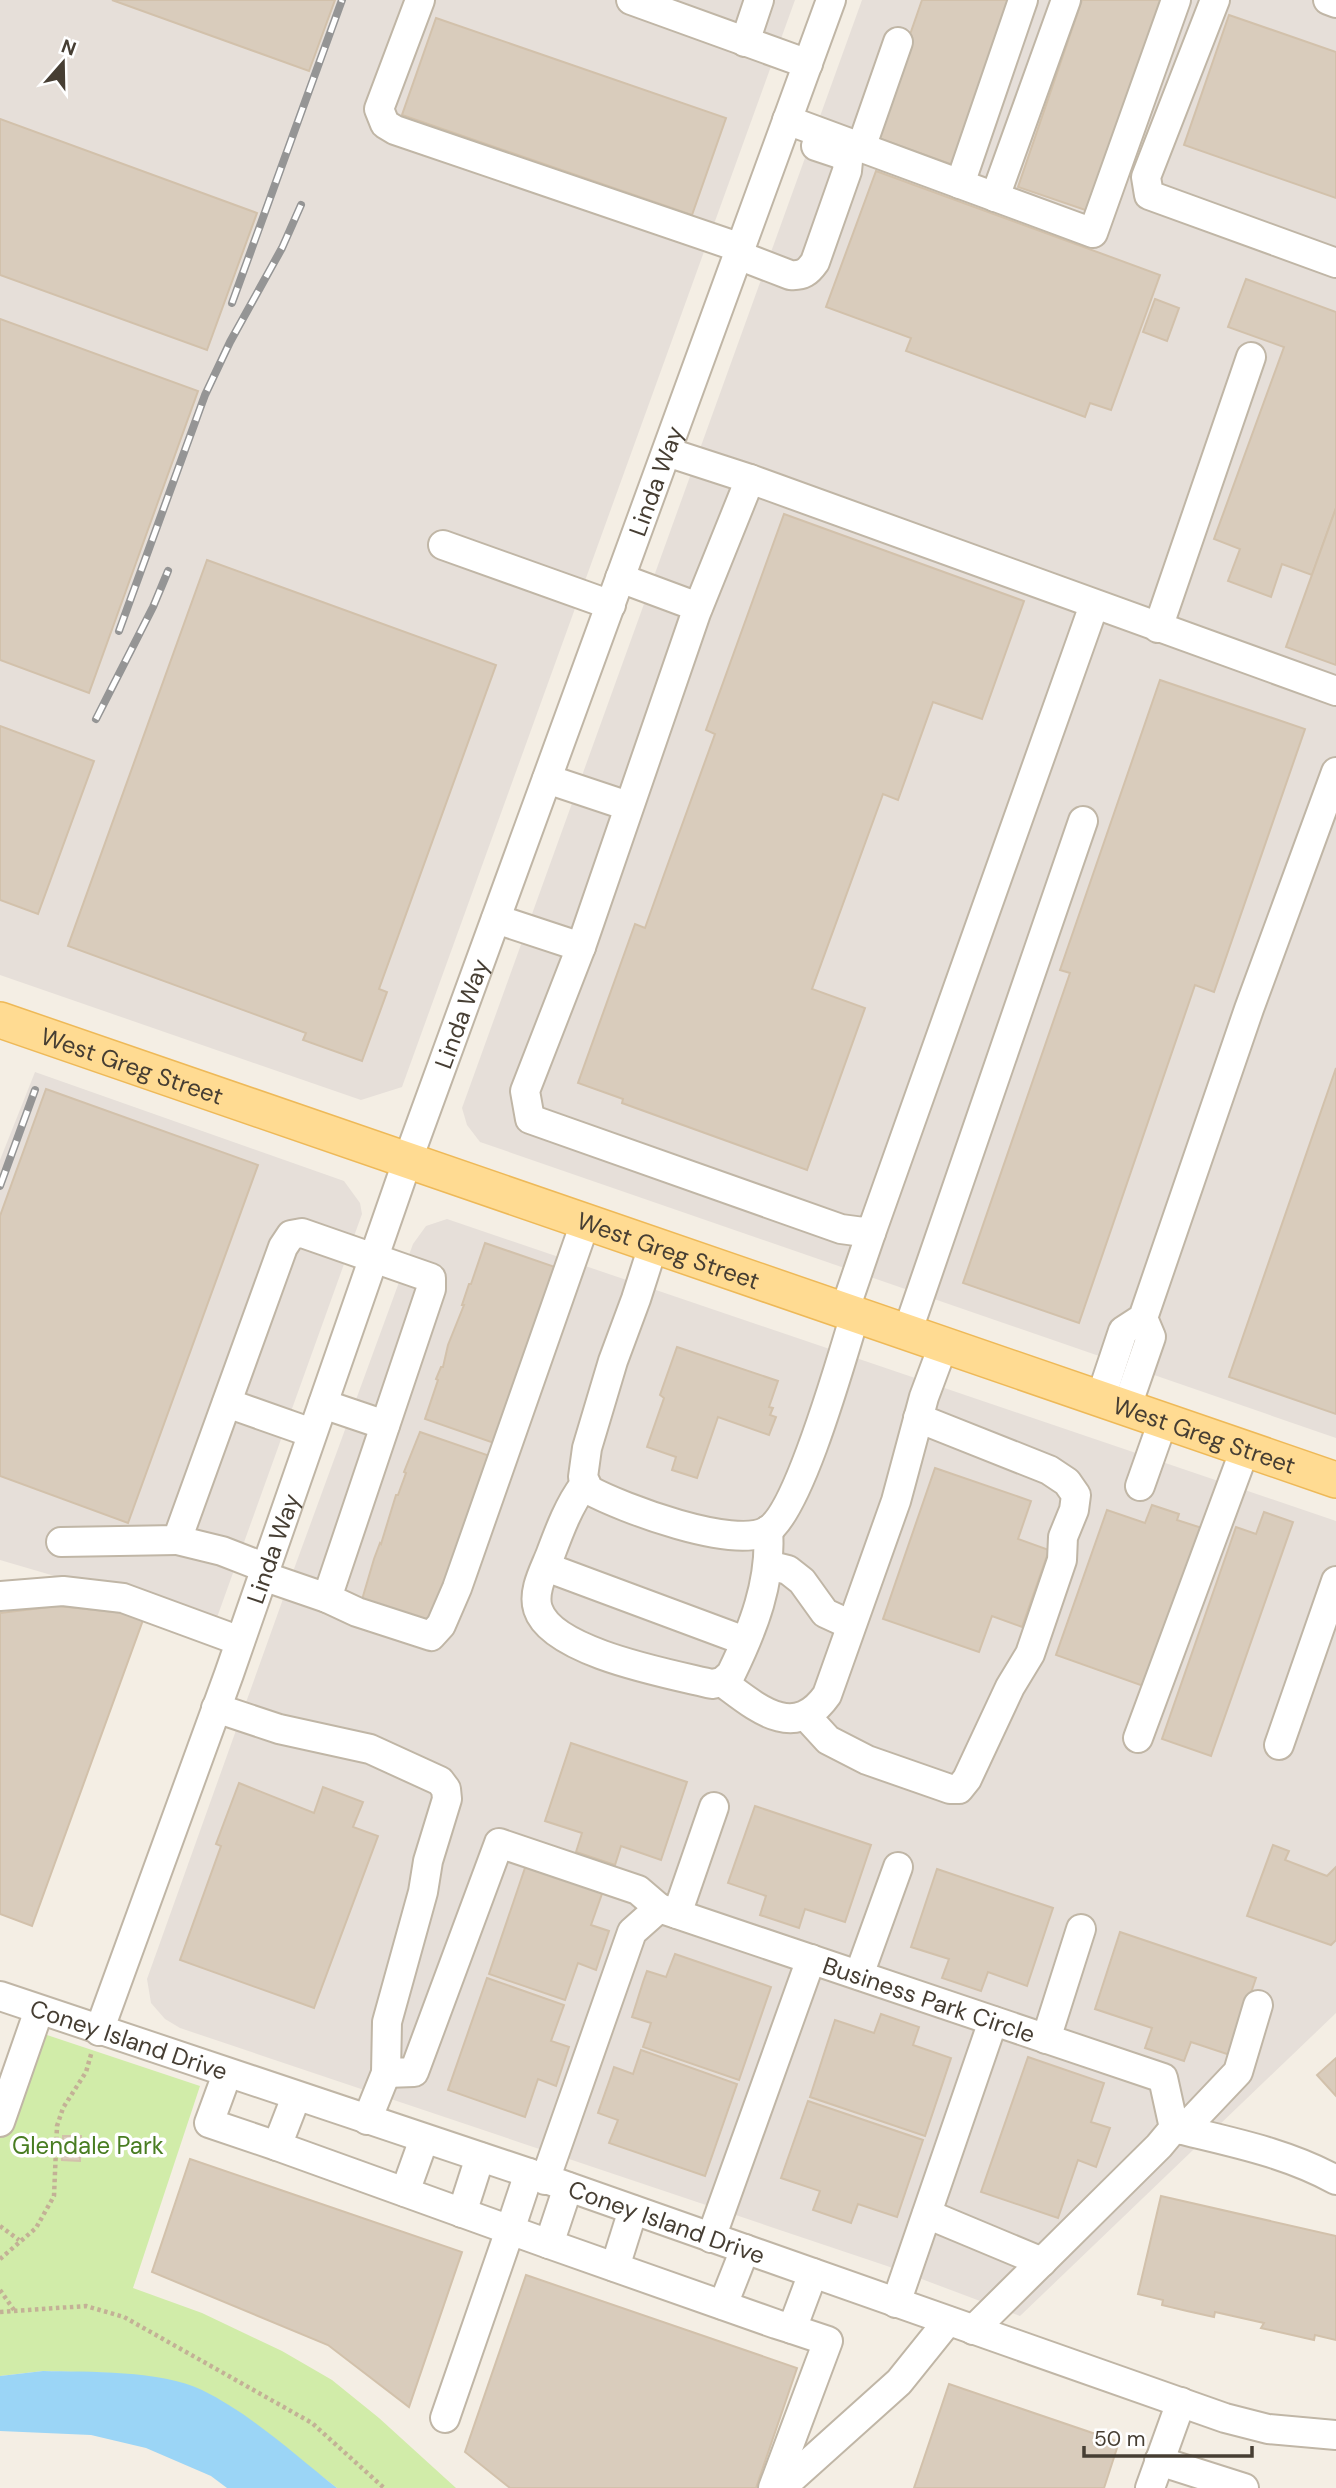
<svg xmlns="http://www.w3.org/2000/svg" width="1336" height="2488" viewBox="0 0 1336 2488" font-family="'DM Sans',sans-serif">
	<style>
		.industrial { fill: #e6dfd9 }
		.green { fill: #d1eca9 }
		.water { fill: #9bd5f6 }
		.building { fill: #d9ccbc; stroke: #d2c1ab; stroke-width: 2 }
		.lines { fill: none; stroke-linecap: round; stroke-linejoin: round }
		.minor-casing { stroke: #c0b6a6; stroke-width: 32 }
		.major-casing { stroke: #eeb958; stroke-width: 38 }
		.path { stroke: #c3b196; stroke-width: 4.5; stroke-dasharray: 3.5 3.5; stroke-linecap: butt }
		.minor { stroke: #fff; stroke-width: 28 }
		.major { stroke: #ffdb92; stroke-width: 35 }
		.rail-casing { stroke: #959595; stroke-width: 8 }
		.rail { stroke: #fff; stroke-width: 5; stroke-dasharray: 16; stroke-linecap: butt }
		.labels { text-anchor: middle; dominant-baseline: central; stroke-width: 7; stroke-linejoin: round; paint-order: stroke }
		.street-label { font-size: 24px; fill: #463e33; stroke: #fff }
		.park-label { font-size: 24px; fill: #497d22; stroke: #fff }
	</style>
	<rect width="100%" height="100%" fill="#f4eee4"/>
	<!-- industrial -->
	<g class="industrial">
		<path d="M0,0H795L402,1087L361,1100L0,975Z"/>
		<path d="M862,0H1336V1438L480,1142L467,1125L462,1108Z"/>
		<path d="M35,1072L344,1181L360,1203L362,1214L215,1623L0,1560V1160Z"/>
		<path d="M447,1219L1336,1521V2013L1020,2316L887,2266L180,2028L165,2019L151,2003L147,1979L283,1599L413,1244L426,1226Z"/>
	</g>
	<!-- green -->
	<path class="green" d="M20,2026L200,2086L133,2288L202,2313L282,2351L332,2380L379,2418L456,2488H337L239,2413L163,2379L110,2373L43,2371L0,2376V2087Z"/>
	<!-- water -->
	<path class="water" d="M43,2371C88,2372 161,2370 202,2390C251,2414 294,2454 337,2488H227L211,2476L146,2448L91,2435L0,2431V2376Z"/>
	<!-- building -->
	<g class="building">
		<path d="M112,0H335L309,71Z"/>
		<path d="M922,0H1011L953,165L878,138L896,75Z"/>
		<path d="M1082,0H1170L1094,213L1018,187Z"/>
		<path d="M1229,15L1336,52V198L1184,145Z"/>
		<path d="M436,18L726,118L692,215L402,115Z"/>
		<path d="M0,119L257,213L207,350L0,275Z"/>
		<path d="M876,171L1160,275L1111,410L1090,403L1085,417L906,351L911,338L826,307Z"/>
		<path d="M1246,279L1336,312V508L1312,575L1282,564L1271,597L1228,581L1240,549L1214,539L1284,347L1228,327Z"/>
		<path d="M1155,299L1179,308L1167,341L1143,332Z"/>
		<path d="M0,319L198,391L89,693L0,660Z"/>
		<path d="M1336,508V665L1286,647Z"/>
		<path d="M784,514L1024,601L982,719L933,702L898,800L883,794L812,989L865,1008L807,1170L622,1103L623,1099L578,1083L635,924L645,928L665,872L715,734L706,730Z"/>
		<path d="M207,560L496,665L379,989L387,992L362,1061L303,1040L306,1033L68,946Z"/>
		<path d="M1160,680L1305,729L1214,992L1195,985L1079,1323L963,1283L1070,973L1060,970Z"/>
		<path d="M0,726L94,761L38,914L0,900Z"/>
		<path d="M1336,1068V1414L1229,1377Z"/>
		<path d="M46,1089L258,1165L128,1523L0,1476V1216Z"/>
		<path d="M485,1243L555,1267L494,1443L425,1419L438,1380L436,1379L441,1367H443L448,1345L464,1305H462L469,1284H471Z"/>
		<path d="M677,1347L778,1381L769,1407L773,1408L770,1415L776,1417L769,1435L718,1417L697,1478L672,1470L676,1457L647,1447L664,1398L660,1395Z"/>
		<path d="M420,1432L490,1456L431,1624L361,1603L374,1559L380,1543L381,1544L396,1495H398L406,1473L404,1472Z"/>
		<path d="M935,1468L1031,1501L1018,1539L1049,1550L1022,1627L992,1616L979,1652L883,1619Z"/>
		<path d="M1152,1505L1179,1514L1177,1520L1205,1529L1149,1688L1056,1655L1107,1510L1145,1523Z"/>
		<path d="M1264,1512L1293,1522L1211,1756L1162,1739L1236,1527L1256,1534Z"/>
		<path d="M58,1606L124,1613L143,1620L32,1926L0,1914V1613Z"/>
		<path d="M571,1743L687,1782L661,1860L621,1846L615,1865L576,1852L582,1833L545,1821Z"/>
		<path d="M239,1783L314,1813L323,1787L363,1802L353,1827L378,1836L314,2008L180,1960L221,1846L216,1844Z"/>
		<path d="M755,1806L871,1845L845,1922L805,1909L799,1928L760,1915L766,1896L728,1883Z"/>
		<path d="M1273,1845L1289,1851L1285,1860L1327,1876L1336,1867V1940L1331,1945L1247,1916Z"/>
		<path d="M527,1862L604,1888L591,1925L609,1931L596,1970L578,1963L565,2000L489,1974Z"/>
		<path d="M937,1869L1053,1908L1027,1986L988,1972L981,1991L942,1978L949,1959L911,1947Z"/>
		<path d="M1120,1932L1256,1978L1230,2055L1191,2042L1184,2061L1145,2048L1152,2028L1095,2009Z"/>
		<path d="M675,1954L771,1987L739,2080L643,2047L651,2023L632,2017L643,1982L647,1971L666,1977Z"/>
		<path d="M487,1978L564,2005L551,2041L569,2047L556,2086L538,2079L525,2117L448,2090Z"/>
		<path d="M881,2014L919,2027L913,2045L951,2058L925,2136L810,2097L835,2020L874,2033Z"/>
		<path d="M641,2050L737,2084L705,2176L609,2143L618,2120L598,2113L610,2079L614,2067L633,2074Z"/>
		<path d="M1028,2057L1104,2083L1091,2122L1110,2128L1096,2167L1078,2160L1058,2218L981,2192Z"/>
		<path d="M1336,2058V2096L1317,2075Z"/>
		<path d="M808,2101L923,2140L897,2217L858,2204L851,2223L813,2210L820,2191L781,2178Z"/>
		<path d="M63,2136H81L80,2161L62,2160Z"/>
		<path d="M190,2159L462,2252L409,2407L328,2345L152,2272Z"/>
		<path d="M1161,2196L1336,2236V2340L1315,2335L1314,2340L1261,2328L1264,2323L1215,2312L1214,2317L1187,2311L1162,2305L1163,2300L1138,2294Z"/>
		<path d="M526,2275L797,2368L756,2488H510L465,2452Z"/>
		<path d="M949,2384L1119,2442L1104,2488H914Z"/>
	</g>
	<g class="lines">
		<defs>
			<g id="minor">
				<path d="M420,0L379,109L385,124L395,130L741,248"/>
				<path d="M631,0L808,64"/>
				<path d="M1215,0L1146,177L1149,195L1336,263"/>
				<path d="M1328,0L1336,3"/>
				<path d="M745,42L759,0"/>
				<path d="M787,120L1093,233L1176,0"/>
				<path d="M861,148L898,42"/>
				<path d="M960,184L1023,0"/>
				<path d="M995,197L1066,0"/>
				<path d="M738,255L790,275C803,276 808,272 815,262L847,171L848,161L840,154L816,146"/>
				<path d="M667,452L750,479L1336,691"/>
				<path d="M750,479L696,613L581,947L525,1091L530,1119L841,1229L871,1233L1094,605"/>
				<path d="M443,545L611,605"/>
				<path d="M620,578L698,607"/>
				<path d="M1158,628L1251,357"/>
				<path d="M547,779L628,806"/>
				<path d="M496,919L581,947"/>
				<path d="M653,1246L636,1299L613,1361L587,1448L583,1477L589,1490C622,1508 734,1550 767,1531C799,1512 842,1357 855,1315"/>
				<path d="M844,1312L871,1233"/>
				<path d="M907,1333L1083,821"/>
				<path d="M1100,1400L1123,1331L1143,1318L1249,1009L1336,772"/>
				<path d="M227,1403L312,1433"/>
				<path d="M323,1404L385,1425"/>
				<path d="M1126,1409L1151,1337L1143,1318"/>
				<path d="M584,1485C569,1505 560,1529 551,1553C545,1569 532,1591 538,1609C552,1653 671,1674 712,1684L722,1682L731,1674C753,1629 772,1581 768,1530"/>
				<path d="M1140,1486L1163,1421"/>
				<path d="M177,1540L222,1551L266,1568"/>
				<path d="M61,1542L177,1540L283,1247L291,1235L302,1233L431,1278V1289L327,1598L357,1612L431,1636L441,1625L457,1588L585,1223"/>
				<path d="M768,1565L788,1570L802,1581L825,1613L851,1625"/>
				<path d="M546,1567L745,1641"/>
				<path d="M263,1576L327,1598"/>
				<path d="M0,1596L63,1591L123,1598L240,1641"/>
				<path d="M722,1682C756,1707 794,1742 827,1695L896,1501L924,1397L943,1346"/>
				<path d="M216,1708L279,1729L370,1749L440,1781L446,1789L447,1799L428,1861L423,1892L387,2022L386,2073L367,2120"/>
				<path d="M806,1716L828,1740L867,1760L950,1789H959L967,1779L1010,1687L1030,1654L1062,1560L1063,1537L1074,1510L1076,1495L1067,1482L1049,1470L918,1418"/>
				<path d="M1138,1738L1245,1449"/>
				<path d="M1279,1745L1336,1581"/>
				<path d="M677,1914L714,1807"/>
				<path d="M859,1975L898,1867"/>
				<path id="s1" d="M0,1996L529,2173L1225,2418L1268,2429L1336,2435"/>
				<path id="s2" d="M99,2031L229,1674L407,1162L831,0"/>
				<path d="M1046,2039L1081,1929"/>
				<path d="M386,2073L414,2072L499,1843L638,1890L659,1908"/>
				<path d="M227,2074L209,2123L277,2146"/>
				<path d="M296,2097L277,2146L510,2230L529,2173"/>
				<path d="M0,2122L39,2010"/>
				<path d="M1174,2128C1230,2142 1285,2152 1336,2180"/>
				<path d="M1183,2130L1238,2072L1258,2005"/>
				<path id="s3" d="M545,2180L632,1932L659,1908L1163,2078L1174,2128L1159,2146L973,2330"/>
				<path d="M568,2187L549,2244L776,2324L792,2329L813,2273"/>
				<path d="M405,2192L424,2139"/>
				<path d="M462,2213L480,2157"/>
				<path d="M927,2214L1042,2262"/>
				<path d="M711,2238L811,1959"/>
				<path d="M615,2267L633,2210"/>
				<path d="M896,2303L993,2021"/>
				<path d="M723,2305L745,2249"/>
				<path d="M445,2418L510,2230L549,2244"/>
				<path d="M1159,2461L1244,2488"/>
				<path d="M773,2488L828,2341L792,2329"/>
				<path d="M781,2488L899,2382L948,2321"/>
				<path d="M1150,2488L1181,2402"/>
			</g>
			<g id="major">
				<path id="s4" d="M0,1020L1336,1480"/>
			</g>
		</defs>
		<!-- minor casing -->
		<use href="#minor" class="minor-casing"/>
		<!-- major casing -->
		<use href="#major" class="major-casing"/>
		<!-- path -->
		<g class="path">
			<path d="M0,2226L19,2240"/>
			<path d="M0,2259L36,2228L54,2196L57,2126L63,2108L86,2072L92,2051"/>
			<path d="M0,2290L14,2310"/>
			<path d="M0,2312L86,2306L124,2317L312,2423L384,2488"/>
		</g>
		<!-- minor -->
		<use href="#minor" class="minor"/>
		<!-- major -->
		<use href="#major" class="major"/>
		<defs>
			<g id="rail">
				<path d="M232,303L342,0"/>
				<path d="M119,631L205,395L230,342L282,248L301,205"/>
				<path d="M96,719L153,607L168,571"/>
				<path d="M0,1186L35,1090"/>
			</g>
		</defs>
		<!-- rail casing -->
		<use href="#rail" class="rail-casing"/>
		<!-- rail -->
		<use href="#rail" class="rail"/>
	</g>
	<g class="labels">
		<!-- street labels -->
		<g class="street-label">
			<text stroke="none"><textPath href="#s2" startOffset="1647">Linda Way</textPath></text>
			<text stroke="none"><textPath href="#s2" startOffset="1080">Linda Way</textPath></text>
			<text stroke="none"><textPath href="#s4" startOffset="140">West Greg Street</textPath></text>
			<text stroke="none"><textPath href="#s4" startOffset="707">West Greg Street</textPath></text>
			<text stroke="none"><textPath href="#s4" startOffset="1274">West Greg Street</textPath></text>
			<text stroke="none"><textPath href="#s2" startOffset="513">Linda Way</textPath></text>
			<text stroke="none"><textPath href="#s3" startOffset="584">Business Park Circle</textPath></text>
			<text stroke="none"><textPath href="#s1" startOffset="136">Coney Island Drive</textPath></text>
			<text stroke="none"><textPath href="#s1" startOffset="704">Coney Island Drive</textPath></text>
		</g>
		<!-- park labels -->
		<g class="park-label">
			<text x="88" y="2145">Glendale Park</text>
		</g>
	</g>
	<!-- north arrow -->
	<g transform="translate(63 63) rotate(20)" stroke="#ffffff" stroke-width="5" paint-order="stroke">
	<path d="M0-5L12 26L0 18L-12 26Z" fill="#463e33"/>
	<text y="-10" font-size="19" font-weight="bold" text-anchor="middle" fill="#463e33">N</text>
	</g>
	<!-- scale -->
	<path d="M1084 2446v10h168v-10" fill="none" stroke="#463e33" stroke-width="3.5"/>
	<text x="1094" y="2446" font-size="21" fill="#463e33" stroke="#ffffff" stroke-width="5" paint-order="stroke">50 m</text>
</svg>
